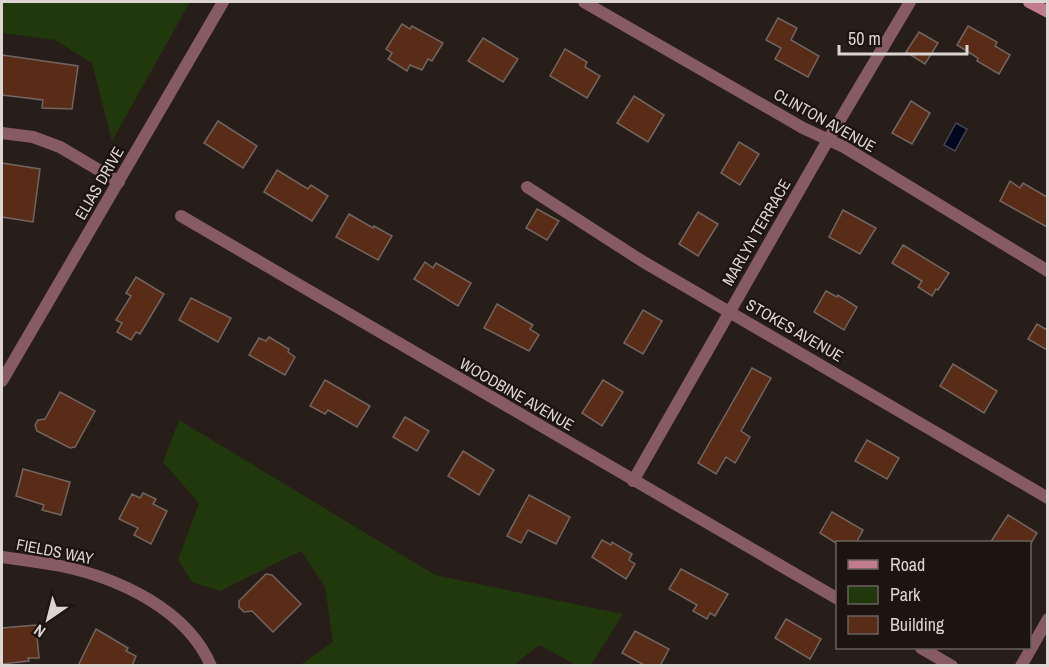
<svg xmlns="http://www.w3.org/2000/svg" width="1049" height="667" viewBox="0 0 1049 667" font-family="'Archivo Narrow',sans-serif">
	<style>
		.green { fill: #21370c }
		.water { fill: #00081f; stroke: #424655; stroke-width: 1.5 }
		.building { fill: #592c18; stroke: #726560; stroke-width: 1.5 }
		.lines { fill: none; stroke-linecap: round; stroke-linejoin: round }
		.street { stroke: #875b64; stroke-width: 12 }
		.secondary { stroke: #c37c8b; stroke-width: 12 }
		.labels { text-anchor: middle; dominant-baseline: central; stroke-width: 4.5; stroke-linejoin: round; paint-order: stroke }
		.street-label { font-size: 16px; fill: #dcd5d2; stroke: #1d1410 }
	</style>
	<rect width="100%" height="100%" fill="#271d19"/>
	<!-- green -->
	<g class="green">
		<path d="M2,2H190L112,141L92,63L55,40L2,33Z"/>
		<path d="M179,420L435,575L623,614L591,665H576L539,645L514,665H300L333,642L325,587L301,551L220,591L192,582L178,560L199,503L163,462Z"/>
	</g>
	<!-- water -->
	<path class="water" d="M956,123L967,129L955,151L944,145Z"/>
	<!-- building -->
	<g class="building">
		<path d="M778,18L797,28L791,40L819,56L808,77L775,59L781,48L766,40Z"/>
		<path d="M402,24L410,29L412,26L443,43L432,61L428,59L422,70L410,65L407,71L388,59L392,53L386,49Z"/>
		<path d="M968,26L997,42L995,46L1010,55L999,74L977,61L978,58L957,45Z"/>
		<path d="M919,32L938,43L925,64L906,52Z"/>
		<path d="M483,38L518,59L503,82L468,61Z"/>
		<path d="M565,49L587,62L585,67L600,76L587,98L550,76Z"/>
		<path d="M2,55L78,66L72,109L42,108L43,100L2,95Z"/>
		<path d="M634,96L664,115L648,142L617,123Z"/>
		<path d="M911,101L930,113L912,144L892,133Z"/>
		<path d="M218,121L257,146L243,168L204,143Z"/>
		<path d="M739,142L759,154L740,185L721,173Z"/>
		<path d="M2,163L40,169L33,222L2,217Z"/>
		<path d="M277,170L308,189L311,185L328,196L312,221L264,192Z"/>
		<path d="M1010,181L1020,188L1023,183L1047,197V227L1000,201Z"/>
		<path d="M537,209L559,221L547,240L526,228Z"/>
		<path d="M843,210L876,228L860,254L829,237Z"/>
		<path d="M698,212L718,224L698,256L679,244Z"/>
		<path d="M349,214L373,228L374,226L392,236L378,260L336,237Z"/>
		<path d="M903,245L949,273L938,290L936,289L932,296L918,287L922,281L892,263Z"/>
		<path d="M425,262L433,268L436,263L471,283L458,306L414,279Z"/>
		<path d="M136,277L164,294L140,334L136,332L131,340L117,332L122,323L116,320L131,296L126,293Z"/>
		<path d="M826,291L837,297L838,295L857,307L844,330L814,312Z"/>
		<path d="M191,298L231,318L218,342L179,320Z"/>
		<path d="M497,304L533,325L530,329L539,335L529,351L484,328Z"/>
		<path d="M643,310L662,321L643,354L624,343Z"/>
		<path d="M1037,324L1047,330V350L1028,339Z"/>
		<path d="M269,337L289,349L288,352L295,357L285,375L249,355L259,338L266,341Z"/>
		<path d="M953,364L997,391L984,413L940,386Z"/>
		<path d="M752,368L771,378L741,431L750,437L735,463L726,457L716,474L698,463Z"/>
		<path d="M325,380L370,406L357,427L328,410L325,414L310,406Z"/>
		<path d="M603,380L623,392L602,426L582,413Z"/>
		<path d="M60,392L95,411L75,447L70,448L37,431L35,425L38,420L45,419Z"/>
		<path d="M405,417L429,431L417,451L393,437Z"/>
		<path d="M867,440L899,458L887,479L855,461Z"/>
		<path d="M463,451L494,470L479,495L448,476Z"/>
		<path d="M23,469L70,482L61,515L42,510L44,505L16,496Z"/>
		<path d="M143,493L156,499L153,504L167,511L151,544L134,535L138,528L119,519L132,494L140,498Z"/>
		<path d="M529,495L570,517L556,544L528,530L521,543L507,536Z"/>
		<path d="M832,512L863,530L856,543H836L820,533Z"/>
		<path d="M1008,515L1037,533L1031,543H990Z"/>
		<path d="M602,540L611,545L612,542L632,554L629,560L635,564L626,579L592,557Z"/>
		<path d="M681,569L728,594L715,616L710,613L707,619L693,611L697,605L669,589Z"/>
		<path d="M266,574L272,575L301,604L273,632L252,611L244,612L239,607V601Z"/>
		<path d="M786,619L821,639L810,659L775,638Z"/>
		<path d="M36,625L39,658H28L29,661L2,664V628Z"/>
		<path d="M96,629L128,648L126,651L136,656L132,666H78Z"/>
		<path d="M635,631L669,649L660,666H646L622,653Z"/>
	</g>
	<g class="lines">
		<!-- street -->
		<g class="street">
			<path d="M584,2L803,128L844,147L1048,271"/>
			<path d="M2,133L33,137L60,147L119,182"/>
			<path d="M527,187L642,261L1048,498"/>
			<path d="M181,216L838,599"/>
			<path d="M2,381L223,2"/>
			<path d="M633,481L828,140L910,2"/>
			<path d="M2,557C21,560 42,562 61,566C118,578 187,609 211,666"/>
			<path d="M921,648L952,666"/>
			<path d="M1021,666L1048,619"/>
		</g>
		<!-- secondary -->
		<path class="secondary" d="M1029,2L1048,12"/>
	</g>
	<g class="labels">
		<!-- street labels -->
		<g class="street-label">
			<text transform="translate(825 120) rotate(29)">CLINTON AVENUE</text>
			<text transform="translate(99 183) rotate(-60)">ELIAS DRIVE</text>
			<text transform="translate(756 232) rotate(-60)">MARLYN TERRACE</text>
			<text transform="translate(795 330) rotate(30)">STOKES AVENUE</text>
			<text transform="translate(517 394) rotate(30)">WOODBINE AVENUE</text>
			<text transform="translate(55 551) rotate(11)">FIELDS WAY</text>
		</g>
	</g>
	<!-- border -->
	<rect width="1049" height="667" fill="none" stroke="#dcd5d2" stroke-width="6"/>
	<!-- legend -->
	<rect x="836" y="541" width="195" height="108" fill="#1d1410" stroke="#69615e" stroke-width="1.5"/>
	<rect x="848" y="560" width="30" height="9" fill="#c37c8b" stroke="#69615e" stroke-width="1.5"/>
	<text x="890" y="571" font-size="18" fill="#dcd5d2">Road</text>
	<rect x="848" y="586" width="30" height="18" fill="#21370c" stroke="#69615e" stroke-width="1.5"/>
	<text x="890" y="601" font-size="18" fill="#dcd5d2">Park</text>
	<rect x="848" y="616" width="30" height="18" fill="#592c18" stroke="#69615e" stroke-width="1.5"/>
	<text x="890" y="631" font-size="18" fill="#dcd5d2">Building</text>
	<!-- north arrow -->
	<g transform="translate(48 619) rotate(215)" stroke="#1d1410" stroke-width="4.5" paint-order="stroke">
	<path d="M0-4.5L10 22L0 15L-10 22Z" fill="#dcd5d2"/>
	<text y="-9" font-size="16" font-weight="bold" text-anchor="middle" fill="#dcd5d2">N</text>
	</g>
	<!-- scale -->
	<path d="M839 45v9h128v-9" fill="none" stroke="#dcd5d2" stroke-width="3"/>
	<text x="848" y="45" font-size="18" fill="#dcd5d2" stroke="#1d1410" stroke-width="4.5" paint-order="stroke">50 m</text>
</svg>
